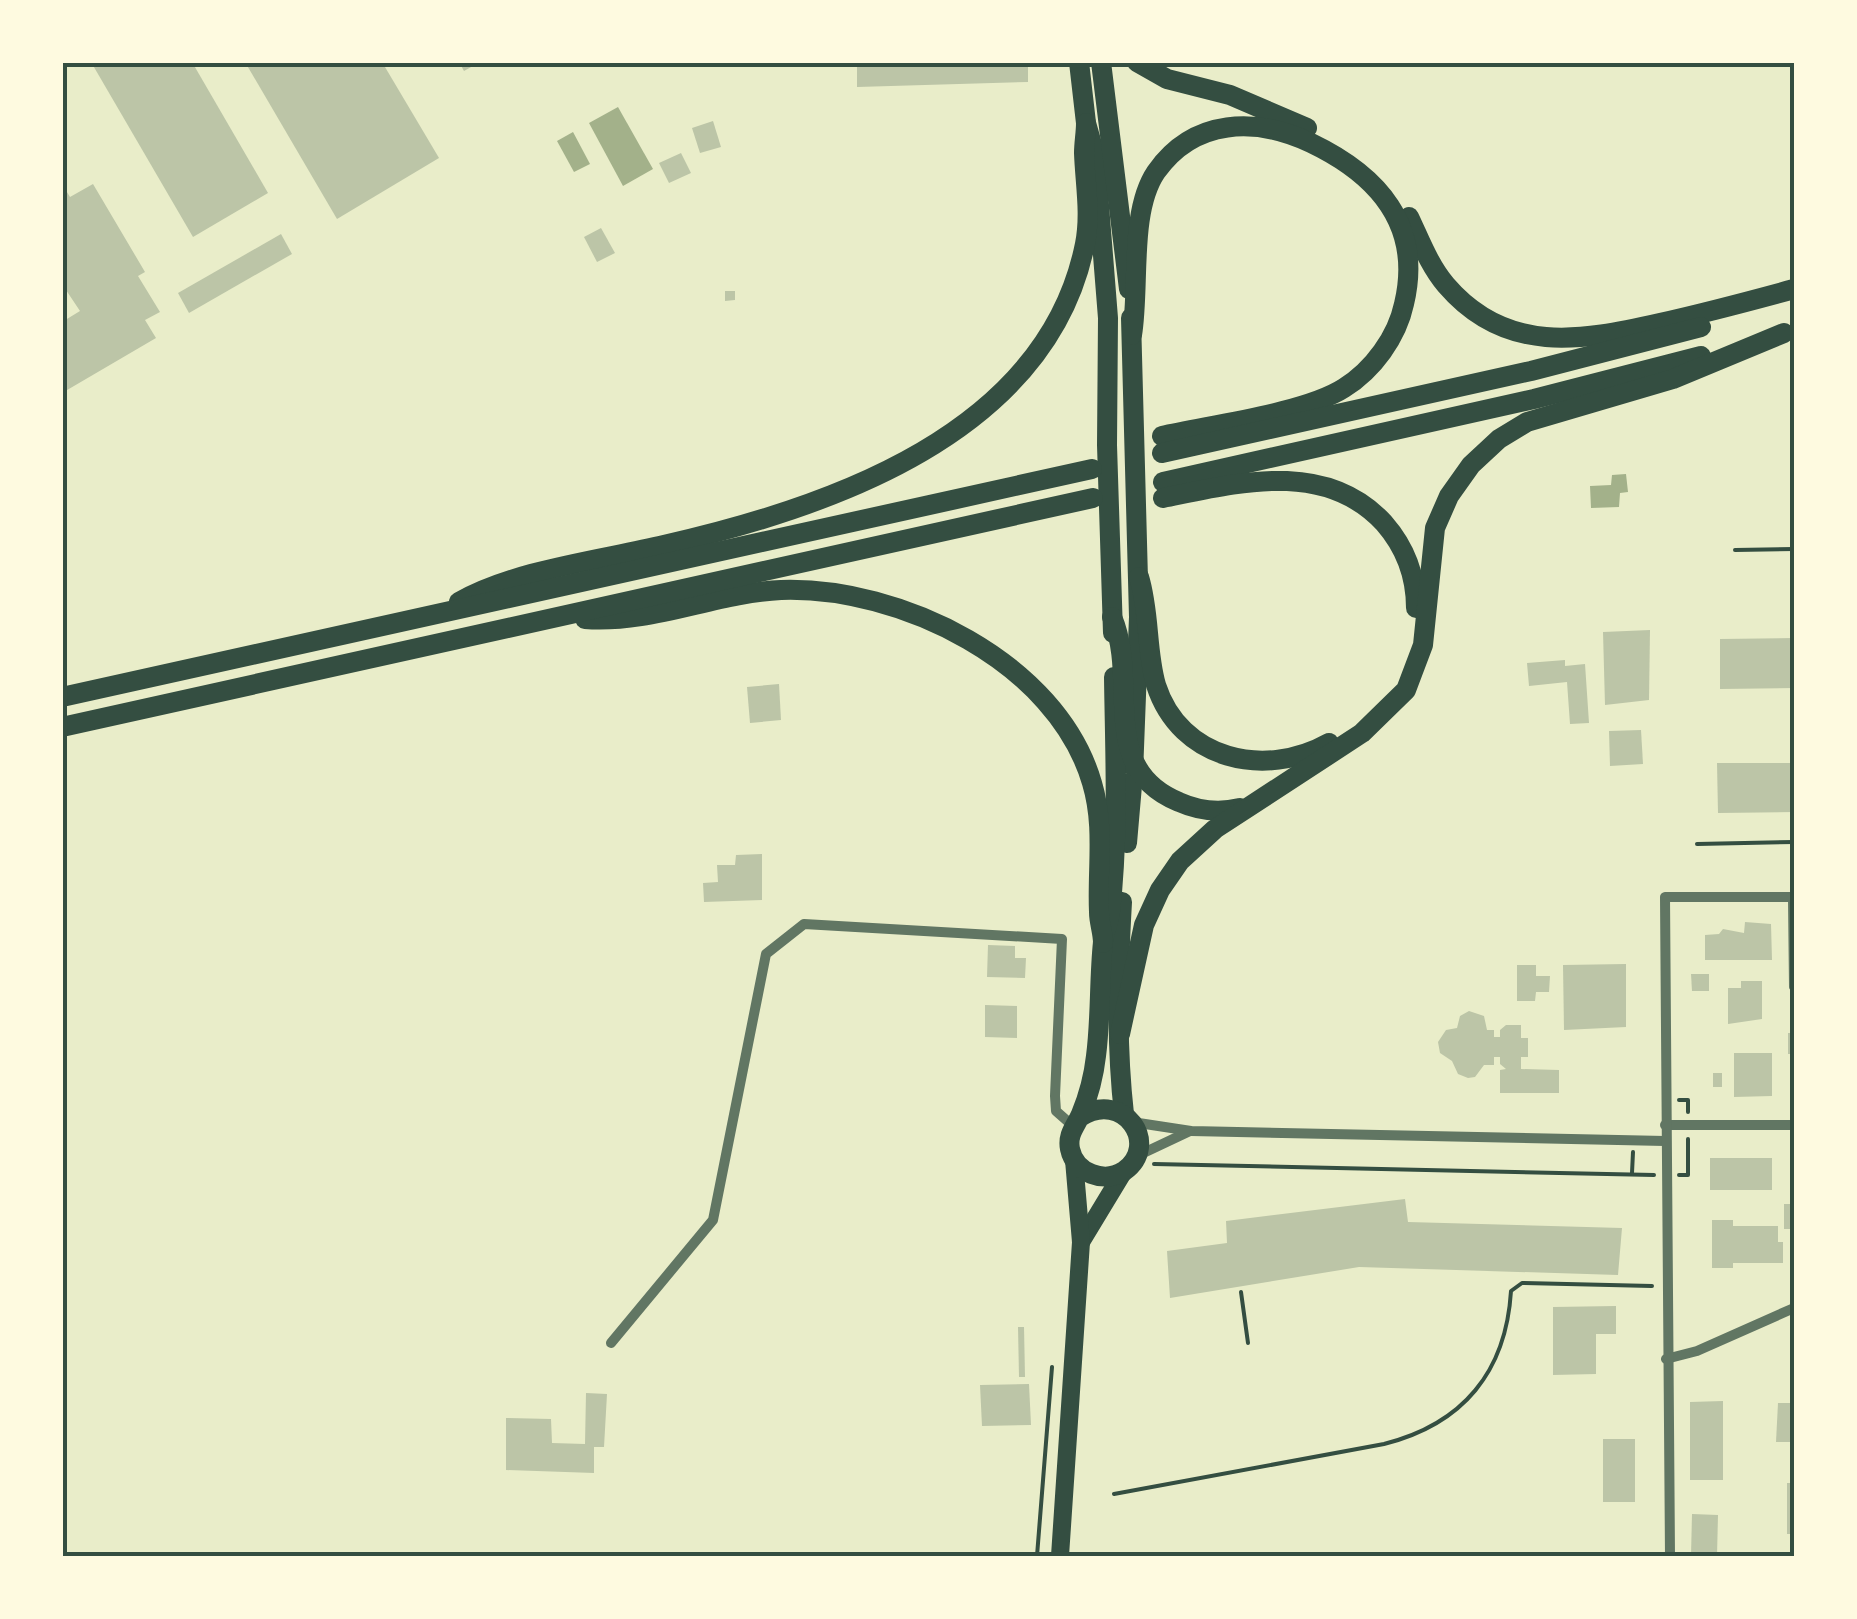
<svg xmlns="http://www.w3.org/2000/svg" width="1857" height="1619" viewBox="0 0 1857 1619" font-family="Figtree,sans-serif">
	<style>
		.water { fill: #a3b18a }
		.building { fill: #bcc5a7 }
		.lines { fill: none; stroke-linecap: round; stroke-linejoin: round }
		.path { stroke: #344e41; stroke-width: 4 }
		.service { stroke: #617663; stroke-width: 6 }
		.minor { stroke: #617663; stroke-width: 10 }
		.secondary { stroke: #344e41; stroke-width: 18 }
		.primary { stroke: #344e41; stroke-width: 20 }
		.trunk { stroke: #344e41; stroke-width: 20 }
		.neatline { fill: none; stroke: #344e41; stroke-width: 4 }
	</style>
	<rect width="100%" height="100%" fill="#e9edc9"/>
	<!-- water -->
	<g class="water">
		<path d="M618,107L653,169L623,186L589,123Z"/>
		<path d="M573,132L590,164L574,172L557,141Z"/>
		<path d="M1626,474L1628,492L1620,493L1619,507L1591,508L1590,486L1611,485L1612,475Z"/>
	</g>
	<!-- building -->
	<g class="building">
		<path d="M91,62H192L268,193L193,237Z"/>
		<path d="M245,62H382L439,158L337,219Z"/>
		<path d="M459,62H480L464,71Z"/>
		<path d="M857,62H1028V82L857,87Z"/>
		<path d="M713,121L721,147L700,153L692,128Z"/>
		<path d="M681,153L691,173L669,183L659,163Z"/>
		<path d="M62,184L70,197L93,184L145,272L138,276L160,312L145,320L156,338L62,393V322L80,311L62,284Z"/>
		<path d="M601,228L615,253L597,262L584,237Z"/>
		<path d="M281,234L292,254L189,313L178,293Z"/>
		<path d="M725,291H735V300L725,301Z"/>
		<path d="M1650,630L1649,700L1605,705L1603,632Z"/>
		<path d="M1794,638V688L1720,689V639Z"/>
		<path d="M1565,660V666L1585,664L1589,723L1570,724L1567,682L1529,686L1527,663Z"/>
		<path d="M779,684L781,720L750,723L747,687Z"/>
		<path d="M1641,730L1643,764L1610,766L1609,731Z"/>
		<path d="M1717,763H1794V812L1718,813Z"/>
		<path d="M762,854V900L704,902L703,883L718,882L717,865H735L736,855Z"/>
		<path d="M1745,922L1771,924L1772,960H1705V935L1719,934L1723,929L1744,933Z"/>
		<path d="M988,945L1015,946V958H1026L1025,978L987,977Z"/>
		<path d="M1626,964V1027L1564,1030L1563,965Z"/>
		<path d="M1517,965H1536V976H1550L1549,992H1536L1535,1001H1517Z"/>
		<path d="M1691,974H1709V991H1692Z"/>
		<path d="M1741,981H1762V1019L1728,1024V988H1741Z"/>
		<path d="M985,1005L1017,1006V1038L985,1037Z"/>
		<path d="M1469,1011L1484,1016L1487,1030H1494V1037H1500V1030L1506,1025H1521V1038H1528V1057H1521V1069L1559,1070V1093H1500V1070L1506,1069L1500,1064V1057H1494V1065H1484L1475,1077L1468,1078L1458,1074L1452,1061L1440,1053L1438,1042L1446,1030L1457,1028L1460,1016Z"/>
		<rect x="1788" y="1033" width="6" height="21"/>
		<path d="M1734,1053H1772V1096L1734,1097Z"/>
		<rect x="1713" y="1073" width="9" height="14"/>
		<rect x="1710" y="1158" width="62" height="32"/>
		<path d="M1790,1192H1794V1229H1784V1204H1790Z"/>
		<path d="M1405,1199L1408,1222L1622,1228L1618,1275L1359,1267L1170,1298L1167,1251L1227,1243L1226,1221Z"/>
		<path d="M1712,1220H1733V1226H1778V1242H1783V1263H1733V1268H1712Z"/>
		<path d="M1616,1306V1334H1596V1374L1553,1375V1307Z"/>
		<path d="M1018,1327H1024L1025,1377H1019Z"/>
		<path d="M1029,1384L1031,1425L982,1426L980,1385Z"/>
		<path d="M586,1393L607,1394L604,1447H594V1473L506,1470V1418L551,1419L552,1443L585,1444Z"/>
		<path d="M1723,1401V1480H1690V1402Z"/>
		<path d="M1778,1403H1794V1442H1776Z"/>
		<rect x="1603" y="1439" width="32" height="63"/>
		<rect x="1787" y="1483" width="7" height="51"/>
		<path d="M1692,1514L1718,1515L1717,1556H1691Z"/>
	</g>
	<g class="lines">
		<!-- path -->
		<g class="path">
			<path d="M1735,550L1794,549"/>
			<path d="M1697,844L1794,842"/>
			<path d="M1679,1100H1688V1112"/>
			<path d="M1154,1164L1654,1175"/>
			<path d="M1632,1173L1633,1152"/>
			<path d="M1679,1175H1688V1139"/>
			<path d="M1241,1292L1248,1343"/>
			<path d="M1114,1494L1384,1444C1463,1424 1506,1372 1511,1291L1522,1283L1652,1286"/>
			<path d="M1037,1556L1052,1367"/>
		</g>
		<!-- service -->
		<path class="service" d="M1791,898L1792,987"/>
		<!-- minor -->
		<g class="minor">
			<path d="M1132,1122L1191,1131L1665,1141"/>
			<path d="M1665,1125H1794"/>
			<path d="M1137,1156L1190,1131"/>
			<path d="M611,1343L713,1220L766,954L804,924L1062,939L1055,1096L1056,1111L1073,1126"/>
			<path d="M1666,1359L1697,1351L1794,1308"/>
			<path d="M1670,1556L1665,897H1794"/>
		</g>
		<!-- secondary -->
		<g class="secondary">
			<path d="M1081,1242L1124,1171"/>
			<path d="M1060,1556L1081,1242L1074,1160"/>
		</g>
		<!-- primary -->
		<g class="primary">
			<path d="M1079,62L1086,123L1095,155L1108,318L1107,445L1113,633"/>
			<path d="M1101,62L1129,289"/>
			<path d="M1127,843L1133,774L1139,617L1131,318"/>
			<path d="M1122,902C1118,973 1116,1043 1124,1114"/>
			<path d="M1080,1117C1124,1089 1161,1145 1124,1171C1104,1184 1075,1173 1070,1149C1067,1134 1076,1126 1081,1114C1088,1097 1094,1074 1096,1056C1101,1018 1099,980 1103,942C1104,932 1109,922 1110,912C1119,834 1115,755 1114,677"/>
		</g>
		<!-- trunk -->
		<g class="trunk">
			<path d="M1137,62L1167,79L1230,95L1307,128"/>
			<path d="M1409,217C1420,240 1429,265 1446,285C1506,355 1581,341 1660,323C1705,313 1750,301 1794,289"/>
			<path d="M1132,335C1140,286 1129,212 1156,172C1194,118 1256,117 1311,143C1378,175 1423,225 1404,304C1397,337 1373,370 1344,388C1305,413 1210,425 1162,436"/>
			<path d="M1162,453L1531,371L1701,327"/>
			<path d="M1163,482L1534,399L1701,356"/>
			<path d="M1163,498C1237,483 1325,459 1384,523C1405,547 1416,576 1416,608"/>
			<path d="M1139,577C1150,613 1146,650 1156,685C1180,760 1265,779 1329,743"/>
			<path d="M459,602C515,570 601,560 664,545C828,508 1047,434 1085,244C1091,213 1085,183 1084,153C1084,143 1086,133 1086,123"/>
			<path d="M1112,617C1140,682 1096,768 1179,802C1199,811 1219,813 1240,808"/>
			<path d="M585,619C652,624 715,593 781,590C900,586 1057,662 1092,783C1105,826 1097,869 1099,912C1099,923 1103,932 1103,943"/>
			<path d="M62,697L1092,469"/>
			<path d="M62,727L1093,498"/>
			<path d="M1120,1034L1144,925L1160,890L1180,861L1215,829L1362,733L1406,690L1423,645L1435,528L1449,496L1471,465L1499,439L1527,422L1673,379L1784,333"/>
		</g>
	</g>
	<!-- border -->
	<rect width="1857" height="1619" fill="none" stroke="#fefae0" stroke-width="130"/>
	<rect x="65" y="65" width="1727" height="1489" class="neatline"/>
</svg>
